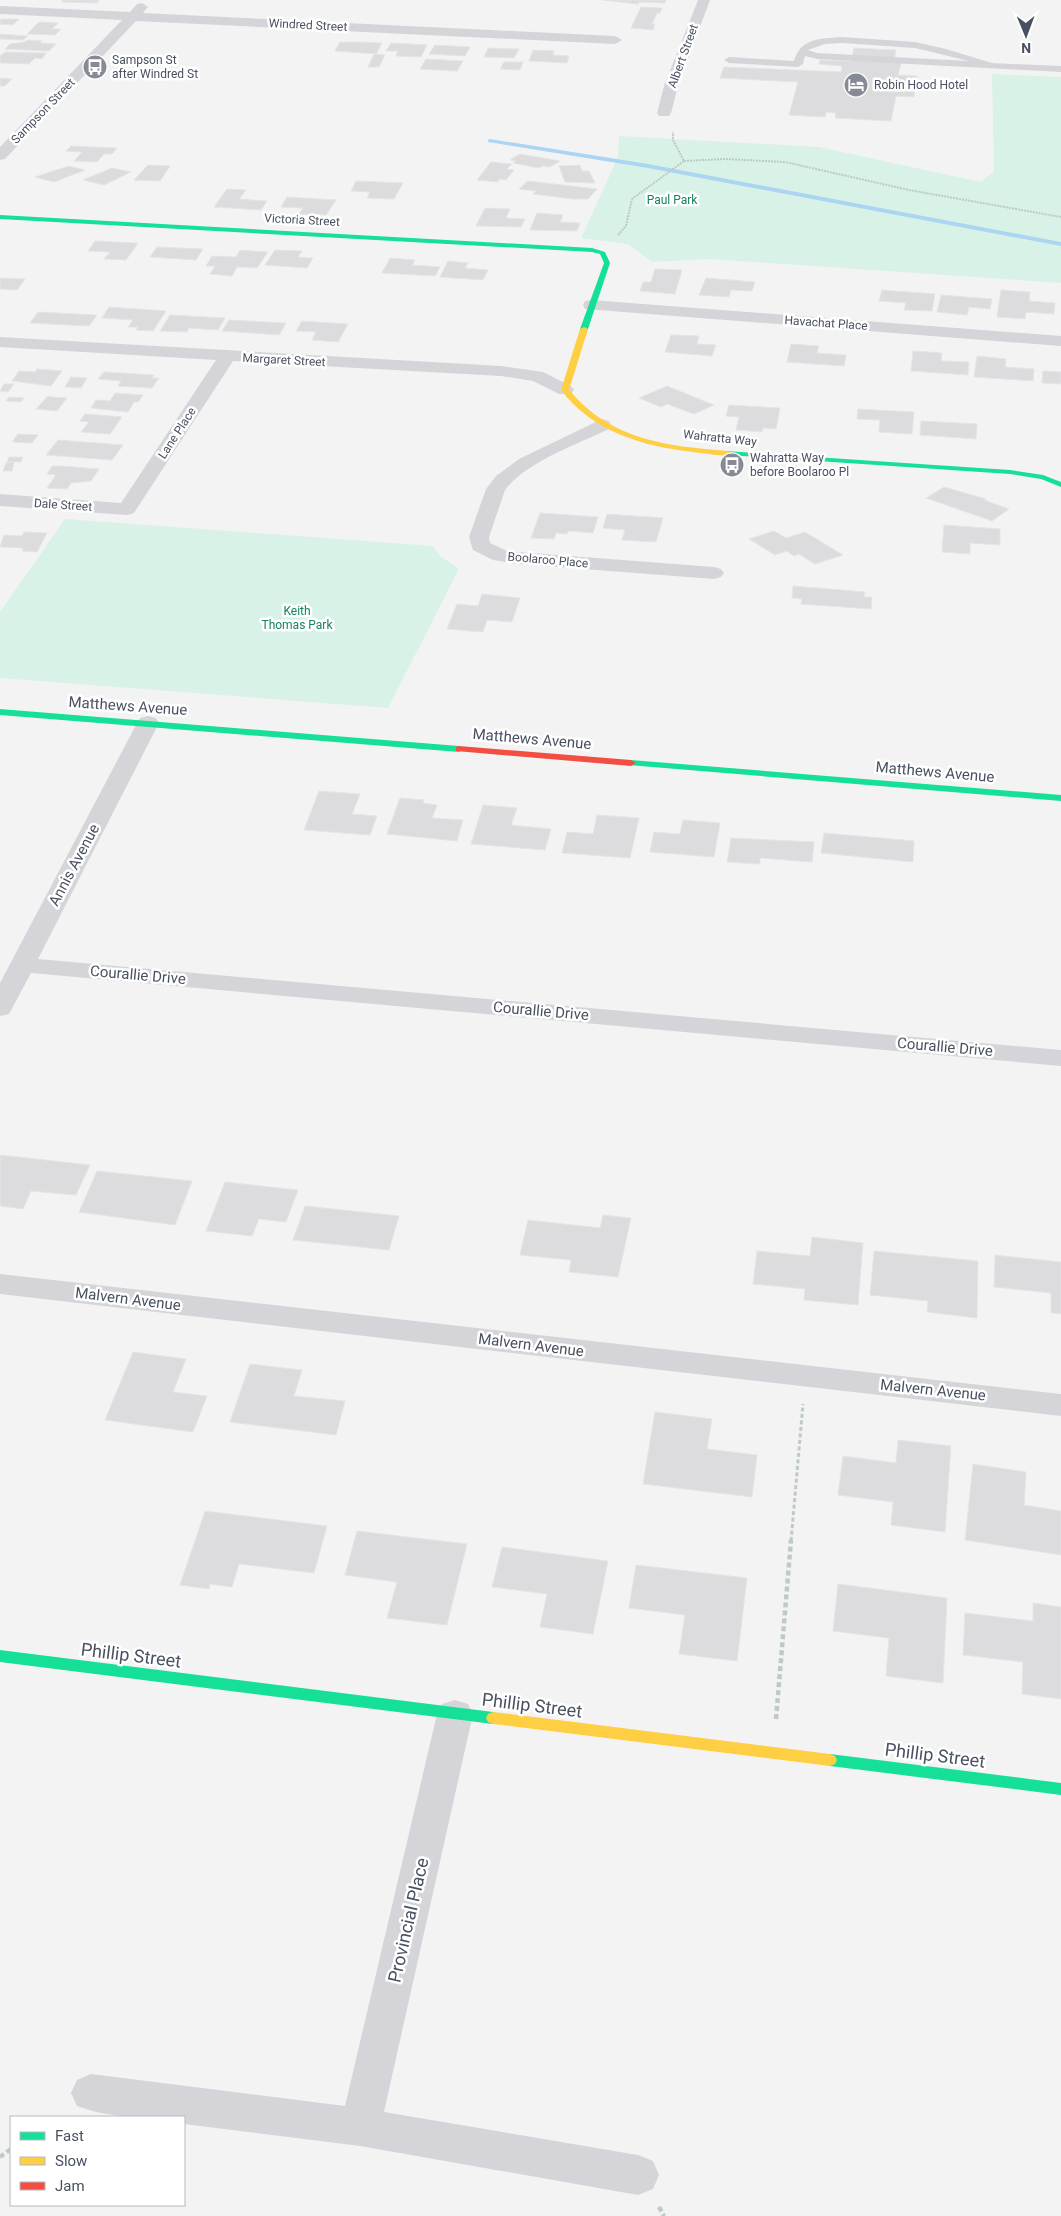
<svg xmlns="http://www.w3.org/2000/svg" width="1061" height="2216" viewBox="0 0 1061 2216" font-family="Roboto,sans-serif">
	<style>
		.green { fill: #d8f2e7 }
		.lines { fill: none; stroke-linecap: round; stroke-linejoin: round }
		.stream { fill: #abd5f2; fill-rule: evenodd }
		.building { fill: #dcdcdf; stroke: #e5e5e6 }
		.path-far2 { stroke: #becac9; stroke-width: 2; stroke-dasharray: 2 1; stroke-linecap: butt }
		.path-far1 { stroke: #becac9; stroke-width: 3; stroke-dasharray: 4 2.5; stroke-linecap: butt }
		.path { stroke: #becac9; stroke-width: 4.5; stroke-dasharray: 5 3; stroke-linecap: butt }
		.lane { fill: #d5d5d9; fill-rule: evenodd }
		.street { fill: #d5d5d9; fill-rule: evenodd }
		.fast { fill: #16e098; fill-rule: evenodd }
		.slow { fill: #ffcf43; fill-rule: evenodd }
		.jam { fill: #f24e42; fill-rule: evenodd }
		.labels { text-anchor: middle; dominant-baseline: central; stroke-width: 5; stroke-linejoin: round; paint-order: stroke }
		.far-street-label { font-size: 12px; fill: #495161; stroke: #fff }
		.far-poi-label { font-size: 12px; fill: #495161; stroke: #fff; text-anchor: start }
		.far-park-label { font-size: 12px; fill: #138361; stroke: #fff }
		.street-label { font-size: 15px; fill: #495161; stroke: #fff }
		.near-street-label { font-size: 18px; fill: #495161; stroke: #fff }
	</style>
	<rect width="100%" height="100%" fill="#f4f3f3"/>
	<!-- green -->
	<g class="green">
		<path d="M992,74L1061,77V283L709,259L652,262L628,244L581,238L618,157L619,136L819,147L981,182L994,171Z"/>
		<path d="M65,519L433,546L440,556L459,569L388,708L0,678V612Z"/>
	</g>
	<g class="lines">
		<!-- stream -->
		<path class="stream" d="M490,139L648,164L1061,242V246L648,168L488,142V140Z"/>
	</g>
	<!-- building -->
	<g class="building">
		<path d="M63,0H99L97,3L61,2Z"/>
		<path d="M602,0H666L665,3L639,2L638,4Z"/>
		<path d="M641,7L662,8L660,13H657L652,24H655L653,30L631,28Z"/>
		<path d="M0,19H19L13,25L0,24Z"/>
		<path d="M39,22L58,23L52,29H61L55,35L27,34Z"/>
		<path d="M0,34L28,36L23,40L0,39Z"/>
		<path d="M27,40L42,41L40,43L56,44L49,51L5,49L10,44L25,42Z"/>
		<path d="M340,42H359L382,43L376,54L335,51Z"/>
		<path d="M391,43L427,45L421,57L396,56L398,51H386Z"/>
		<path d="M435,45L470,47L465,56L429,54Z"/>
		<path d="M488,48L519,49L514,58L484,57Z"/>
		<path d="M854,48L896,50L894,62L901,63L898,75L917,76L915,88L898,87L897,91L915,92L914,97L896,96L891,121L835,118L836,113L826,112L825,117L789,115L798,82L720,78L724,67L841,72L842,66L819,64L820,60L851,61Z"/>
		<path d="M533,50L554,51L553,55L569,56L567,63L529,61Z"/>
		<path d="M5,52L46,53L42,59L35,58L29,64L0,63V56Z"/>
		<path d="M374,54L385,55L379,67H368Z"/>
		<path d="M426,59L463,61L457,71L420,69Z"/>
		<path d="M504,62H523L520,70L500,69Z"/>
		<path d="M0,78L12,79L5,86H0Z"/>
		<path d="M71,146L117,148L112,154H104L97,162L74,161L82,152L66,151Z"/>
		<path d="M520,154L560,161L550,167L542,166L539,168L513,163L516,161L510,160Z"/>
		<path d="M491,162L512,164L507,169L514,170L506,180L499,179L498,182L477,180Z"/>
		<path d="M148,165L170,166L160,181L134,180Z"/>
		<path d="M580,165L582,171H589L595,183L565,182L559,166Z"/>
		<path d="M69,166L85,170L54,182L35,177Z"/>
		<path d="M112,168L131,172L104,185L83,180Z"/>
		<path d="M356,181L403,183L394,199L367,198L370,192L351,191Z"/>
		<path d="M528,181L597,189L588,199H573L533,194L536,191L519,189Z"/>
		<path d="M227,189L246,190L239,199L267,201L261,210L214,207Z"/>
		<path d="M287,197L336,200L326,215L299,214L303,208L281,207Z"/>
		<path d="M485,208L510,209L506,218L525,219L521,227L476,226Z"/>
		<path d="M537,213L563,215L560,222L580,223L577,231L530,230Z"/>
		<path d="M95,241L138,243L126,260L104,259L110,252L88,251Z"/>
		<path d="M157,247L203,249L196,260L150,257Z"/>
		<path d="M240,250L268,252L257,268L237,267L232,276L210,274L215,266H206L212,256L236,257Z"/>
		<path d="M275,250L302,251L298,257L313,258L307,268L265,265Z"/>
		<path d="M390,258L415,260L412,265L440,267L435,276L382,273Z"/>
		<path d="M448,261L468,263L465,268L488,270L483,280L440,277Z"/>
		<path d="M655,269L682,270L675,294L640,291L643,282H651Z"/>
		<path d="M0,278L25,279L17,290L0,289Z"/>
		<path d="M706,278L755,282L752,291L731,290L729,297L699,295Z"/>
		<path d="M882,290L935,294L932,311L904,310L906,303L879,301Z"/>
		<path d="M1001,290L1030,292L1029,301L1055,303L1054,314L1026,312L1025,319L997,317Z"/>
		<path d="M941,295L992,299L990,309L969,307L967,315L937,312Z"/>
		<path d="M109,307L166,311L153,331L136,330L138,327H128L133,320L102,318Z"/>
		<path d="M38,312L97,315L89,326L30,323Z"/>
		<path d="M170,315L225,318L218,330L189,328L187,332L160,331Z"/>
		<path d="M229,320L286,323L279,335L222,331Z"/>
		<path d="M302,321L348,324L338,342L312,340L316,332L296,331Z"/>
		<path d="M671,335L699,336L697,344L716,345L712,356L665,352Z"/>
		<path d="M791,344L819,346L817,353L846,355L844,366L787,362Z"/>
		<path d="M913,351L942,353L941,361L969,362L968,375L911,371Z"/>
		<path d="M977,356L1006,359L1005,367L1034,369L1033,381L974,377Z"/>
		<path d="M37,369L62,371L51,386L12,381L19,371L35,372Z"/>
		<path d="M1043,371L1061,372V384L1042,383Z"/>
		<path d="M104,372L154,375L152,378H159L152,388L118,386L121,381L98,379Z"/>
		<path d="M71,377L87,378L81,388L65,387Z"/>
		<path d="M4,384H14L8,392L0,391Z"/>
		<path d="M667,386L714,405L694,414L667,404L661,407L639,398Z"/>
		<path d="M115,393L143,395L138,402H134L128,412L91,408L96,400L110,401Z"/>
		<path d="M48,396L52,397L67,398L57,411L36,409Z"/>
		<path d="M9,397L24,398L21,402L6,401Z"/>
		<path d="M729,405L780,408L776,429L763,428L762,432L736,430L739,417L726,416Z"/>
		<path d="M858,409L914,412L912,434L879,432L880,420L857,419Z"/>
		<path d="M85,414L122,417L110,434L81,432L89,422L80,421Z"/>
		<path d="M921,421L977,424L976,439L920,435Z"/>
		<path d="M18,434L38,435L32,443L12,442Z"/>
		<path d="M58,440L123,445L112,460L46,455Z"/>
		<path d="M9,457H23L21,462H7Z"/>
		<path d="M14,462L12,471H3L6,463Z"/>
		<path d="M52,466H61L99,469L91,481L71,483L67,489L47,488L56,475L47,474Z"/>
		<path d="M944,487L986,499L984,500L1009,509L992,521L926,498Z"/>
		<path d="M540,513L598,517L593,533L568,531L567,534L556,533L554,539L531,538Z"/>
		<path d="M607,514L663,518L656,542L622,540L625,530L603,528Z"/>
		<path d="M944,525L1000,529V545L970,543V554L942,552Z"/>
		<path d="M774,531L786,538L805,532L843,555L815,564L799,554L794,556L787,551L775,555L749,539Z"/>
		<path d="M24,532L47,533L37,552L22,551L23,548L0,547L4,535L22,536Z"/>
		<path d="M793,586L865,592L864,597H872L871,609L801,604L802,599L792,598Z"/>
		<path d="M482,594L520,598L512,622L487,620L483,632L447,629L457,604L478,606Z"/>
		<path d="M319,791L360,794L352,814L377,816L370,835L304,830Z"/>
		<path d="M400,798L424,800L423,803L437,805L432,818L463,820L457,841L387,834Z"/>
		<path d="M483,805L517,808L511,825L551,829L545,850L471,844Z"/>
		<path d="M597,815L639,818L630,858L562,853L567,832L593,834Z"/>
		<path d="M683,820L720,823L714,857L650,852L654,832L680,834Z"/>
		<path d="M824,833L914,841L913,862L821,853Z"/>
		<path d="M731,838L814,842L812,862L760,858V864L727,862Z"/>
		<path d="M0,1155L90,1165L76,1195L31,1191L23,1209L0,1206Z"/>
		<path d="M97,1171L192,1181L175,1225L79,1212Z"/>
		<path d="M225,1182L298,1190L286,1222L259,1219L252,1236L206,1231Z"/>
		<path d="M305,1206L399,1216L389,1250L293,1240Z"/>
		<path d="M603,1215L631,1218L618,1277L569,1272L571,1260L520,1255L528,1220L600,1228Z"/>
		<path d="M812,1237L863,1243L858,1305L804,1300L805,1289L753,1284L757,1251L810,1256Z"/>
		<path d="M874,1251L978,1261L977,1318L927,1312L928,1301L870,1295Z"/>
		<path d="M995,1255L1061,1262V1314L1051,1313V1293L994,1287Z"/>
		<path d="M133,1352L186,1359L173,1392L207,1396L193,1432L105,1420Z"/>
		<path d="M250,1364L302,1370L294,1396L345,1401L336,1435L230,1422Z"/>
		<path d="M655,1412L712,1419L707,1449L757,1455L752,1497L643,1484Z"/>
		<path d="M898,1440L951,1446L945,1532L891,1525L893,1502L838,1495L843,1456L896,1463Z"/>
		<path d="M973,1464L1026,1472L1024,1505L1061,1511V1555L965,1540Z"/>
		<path d="M205,1511L327,1526L314,1573L239,1564L232,1587L210,1584L209,1589L180,1585Z"/>
		<path d="M357,1531L467,1544L447,1625L387,1618L397,1582L345,1575Z"/>
		<path d="M502,1547L608,1561L593,1634L540,1627L547,1594L492,1587Z"/>
		<path d="M636,1565L747,1578L737,1661L679,1654L685,1615L629,1608Z"/>
		<path d="M838,1584L947,1598L943,1683L886,1676L889,1638L833,1631Z"/>
		<path d="M1033,1603L1061,1607V1699L1022,1694L1023,1662L963,1655L965,1613L1033,1621Z"/>
	</g>
	<g class="lines">
		<!-- path-far2 -->
		<g class="path-far2">
			<path d="M684,161L725,159L785,162L909,190L1061,217"/>
			<path d="M618,235L626,226L632,199L684,161L673,140V132"/>
		</g>
		<!-- path-far1 -->
		<path class="path-far1" d="M791,1541L803,1404"/>
		<!-- path -->
		<g class="path">
			<path d="M776,1719L791,1540"/>
			<path d="M0,2157L11,2149"/>
			<path d="M659,2207L664,2216"/>
		</g>
		<!-- lane -->
		<path class="lane" d="M842,37L915,42L946,49L992,63L1061,66V72L817,59L805,56L803,64L798,67L729,63L724,60L729,57L794,61C801,37 821,39 842,37ZM842,43L915,48L969,61L817,53L808,50L825,44Z"/>
		<!-- street -->
		<g class="street">
			<path d="M698,0H710L678,86L671,113L669,116H659L657,113L664,86Z"/>
			<path d="M142,3L148,7L143,13L615,36L622,40L615,44L136,21L5,159L0,160V147L122,20L0,14V6L130,12L137,4Z"/>
			<path d="M591,300L1061,336V346L585,309L583,305L585,301Z"/>
			<path d="M0,337L501,366L543,372L571,386L574,390L571,394H559L533,381L501,376L233,361L134,513L127,515L0,506V494L121,503L216,360L0,347Z"/>
			<path d="M602,419L609,421L611,425L609,429C578,444 526,462 505,490L489,537L490,543L505,550L518,552L714,567L721,569L724,573L721,577L714,579L518,564L493,560L473,550L469,537L486,489L496,476L519,459Z"/>
			<path d="M148,716L156,718L159,723L38,959L1061,1050V1066L31,973L9,1014L0,1016V983L137,723L140,718Z"/>
			<path d="M0,1274L1061,1394V1416L0,1294Z"/>
			<path d="M455,1700L468,1704L473,1714L384,2112L638,2155L653,2161L659,2175L653,2189L638,2195L360,2146L184,2124V2117C148,2117 110,2119 77,2106L71,2093L77,2080L91,2074L345,2106L437,1714L442,1704Z"/>
		</g>
		<!-- fast -->
		<g class="fast">
			<path d="M0,215L592,248L605,252L610,263L588,329L584,331L580,329L604,263L600,254L592,252L0,219Z"/>
			<path d="M725,451L1010,470L1043,475L1061,482V487L1041,479L1010,474L728,455L724,453Z"/>
			<path d="M0,709L459,746L464,749L459,752L0,715Z"/>
			<path d="M631,760L1061,795V801L628,765V761Z"/>
			<path d="M0,1650L493,1712L498,1714L500,1718L498,1722L493,1724L0,1662Z"/>
			<path d="M830,1754L1061,1783V1795L830,1766L825,1764L823,1760L825,1756Z"/>
		</g>
		<!-- slow -->
		<g class="slow">
			<path d="M584,327L588,329L569,390C611,440 666,446 728,451L732,453L731,455C719,457 705,453 693,452C642,446 593,432 561,390L580,329Z"/>
			<path d="M493,1712L830,1754L835,1756L837,1760L835,1764L830,1766L493,1724L488,1722L486,1718L488,1714Z"/>
		</g>
		<!-- jam -->
		<path class="jam" d="M459,746L631,760L636,763L631,766L456,751V747Z"/>
	</g>
	<!-- icons -->
	<defs>
		<symbol id="bus-disc" viewBox="-11 -11 22 22"><circle r="9.5" fill="#858a94" stroke="#fff"/><path d="M-5-6H5V4H4V6H2V4H-2V6H-4V4H-5ZM-3.5-4V0h7V-4ZM-3.5 1.2v1.5H-2V1.2ZM2 1.2v1.5H3.5V1.2Z" fill="#fff"/></symbol>
		<symbol id="hotel-disc" viewBox="-11 -11 22 22"><circle r="9.5" fill="#858a94" stroke="#fff"/><path d="M-6-4.5h1.5V1H6V5H4.5V3h-9V5H-6ZM-4 0a1.8 1.8 0 1 1 3.6 0ZM.5 0V-2.5h3Q6-2.5 6 0Z" fill="#fff"/></symbol>
	</defs>
	<g fill-rule="evenodd">
		<use href="#bus-disc" x="81" y="53" width="28" height="28"/>
		<use href="#hotel-disc" x="842" y="71" width="28" height="28"/>
		<use href="#bus-disc" x="718" y="451" width="28" height="28"/>
	</g>
	<g class="labels">
		<!-- far-street labels -->
		<g class="far-street-label">
			<text transform="translate(308 25) rotate(3)">Windred Street</text>
			<text transform="translate(683 56) rotate(-70)">Albert Street</text>
			<text transform="translate(43 111) rotate(-46)">Sampson Street</text>
			<text transform="translate(302 220) rotate(3)">Victoria Street</text>
			<text transform="translate(826 323) rotate(4)">Havachat Place</text>
			<text transform="translate(284 360) rotate(3)">Margaret Street</text>
			<text transform="translate(177 433) rotate(-57)">Lane Place</text>
			<text transform="translate(720 438) rotate(6)">Wahratta Way</text>
			<text transform="translate(63 505) rotate(4)">Dale Street</text>
			<text transform="translate(548 560) rotate(5)">Boolaroo Place</text>
		</g>
		<!-- far-poi labels -->
		<g class="far-poi-label">
			<text x="112" y="60">Sampson St<tspan x="112" dy="14">after Windred St</tspan></text>
			<text x="874" y="85">Robin Hood Hotel</text>
			<text x="750" y="458">Wahratta Way<tspan x="750" dy="14">before Boolaroo Pl</tspan></text>
		</g>
		<!-- far-park labels -->
		<g class="far-park-label">
			<text x="672" y="200">Paul Park</text>
			<text x="297" y="611">Keith<tspan x="297" dy="14">Thomas Park</tspan></text>
		</g>
		<!-- street labels -->
		<g class="street-label">
			<text transform="translate(128 706) rotate(4)">Matthews Avenue</text>
			<text transform="translate(532 739) rotate(5)">Matthews Avenue</text>
			<text transform="translate(935 772) rotate(5)">Matthews Avenue</text>
			<text transform="translate(74 865) rotate(-62)">Annis Avenue</text>
			<text transform="translate(138 975) rotate(5)">Courallie Drive</text>
			<text transform="translate(541 1011) rotate(5)">Courallie Drive</text>
			<text transform="translate(945 1047) rotate(5)">Courallie Drive</text>
			<text transform="translate(128 1299) rotate(7)">Malvern Avenue</text>
			<text transform="translate(531 1345) rotate(7)">Malvern Avenue</text>
			<text transform="translate(933 1390) rotate(6)">Malvern Avenue</text>
		</g>
		<!-- near-street labels -->
		<g class="near-street-label">
			<text transform="translate(131 1655) rotate(7)">Phillip Street</text>
			<text transform="translate(532 1705) rotate(7)">Phillip Street</text>
			<text transform="translate(935 1755) rotate(7)">Phillip Street</text>
			<text transform="translate(408 1920) rotate(-77)">Provincial Place</text>
		</g>
	</g>
	<!-- legend -->
	<rect x="10" y="2116" width="175" height="90" fill="#ffffff" stroke="#b6b9c0"/>
	<rect x="20" y="2132" width="25" height="8" fill="#16e098" stroke="#b6b9c0"/>
	<text x="55" y="2141" font-size="15" fill="#495161">Fast</text>
	<rect x="20" y="2157" width="25" height="8" fill="#ffcf43" stroke="#b6b9c0"/>
	<text x="55" y="2166" font-size="15" fill="#495161">Slow</text>
	<rect x="20" y="2182" width="25" height="8" fill="#f24e42" stroke="#b6b9c0"/>
	<text x="55" y="2191" font-size="15" fill="#495161">Jam</text>
	<!-- north arrow -->
	<g transform="translate(1026 35) rotate(179)" stroke="#ffffff" stroke-width="4" paint-order="stroke">
	<path d="M0-4L9 19L0 12L-9 19Z" fill="#495161"/>
	<text y="-8" font-size="14" font-weight="bold" text-anchor="middle" fill="#495161">N</text>
	</g>
</svg>
